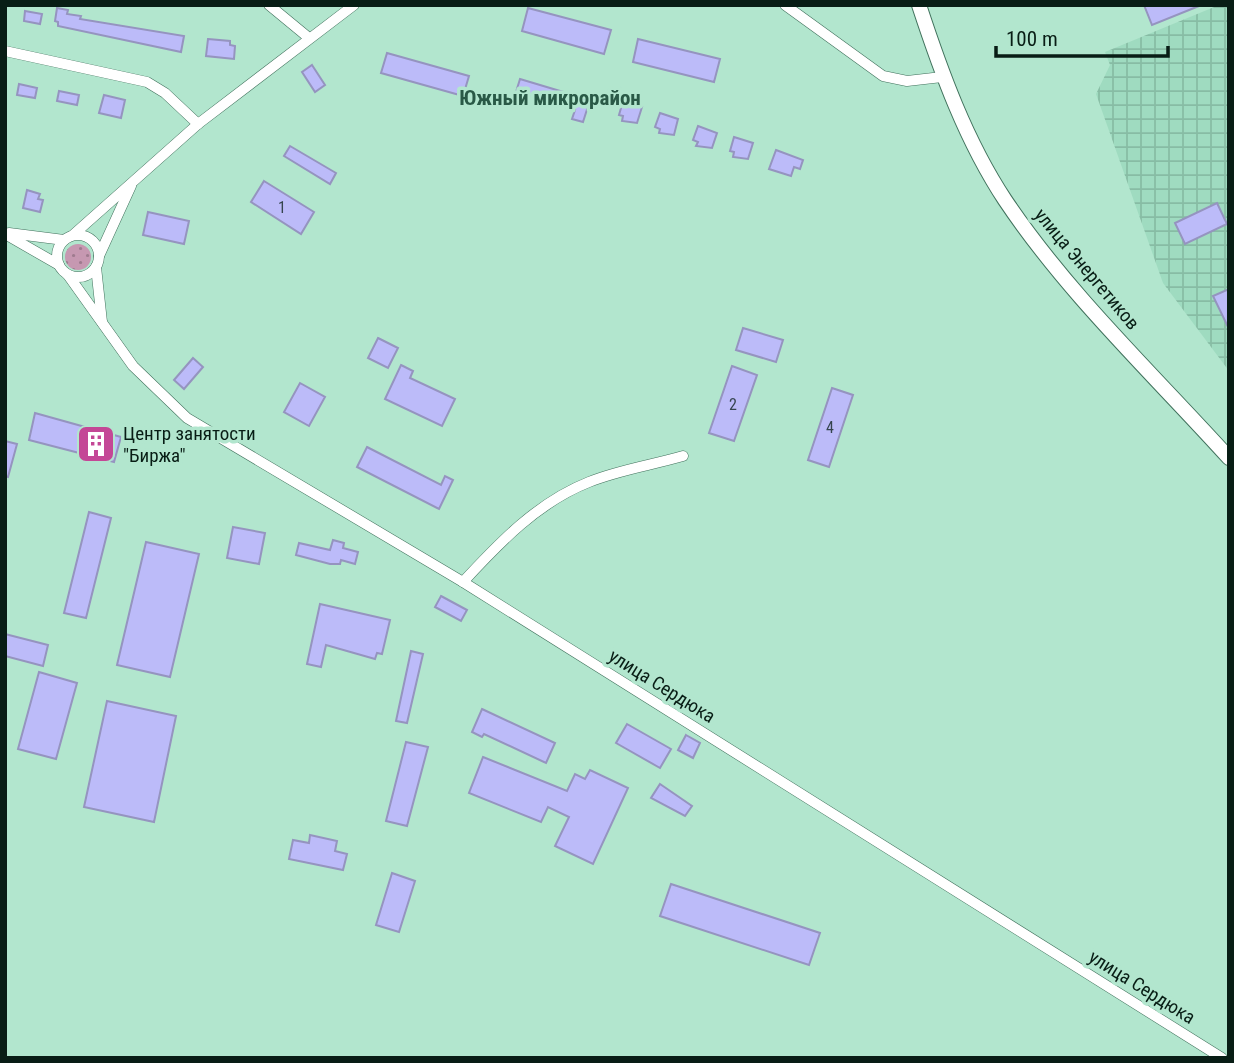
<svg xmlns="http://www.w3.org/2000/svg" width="1234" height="1063" viewBox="0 0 1234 1063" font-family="'Roboto Condensed',sans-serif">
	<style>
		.industrial { fill: url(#industrial-grid) }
		.grass { fill: url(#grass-dots) }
		.building { fill: #bcbbf9; stroke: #9594bf; stroke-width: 2 }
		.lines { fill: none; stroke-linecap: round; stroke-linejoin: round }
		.street-casing { stroke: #40715c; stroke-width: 11 }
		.secondary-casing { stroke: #40715c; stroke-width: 16 }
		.street { stroke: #fff; stroke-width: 10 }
		.secondary { stroke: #fff; stroke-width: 14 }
		.labels { text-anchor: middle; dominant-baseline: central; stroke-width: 7; stroke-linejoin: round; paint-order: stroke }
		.number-label { font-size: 16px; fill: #35444e }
		.street-label { font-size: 19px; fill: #081d15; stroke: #b2e6ce }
		.poi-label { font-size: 19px; fill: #081d15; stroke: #b2e6ce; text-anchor: start }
		.neighbourhood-label { font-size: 21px; font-weight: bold; fill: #295946; stroke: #b2e6ce }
	</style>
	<defs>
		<pattern id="industrial-grid" width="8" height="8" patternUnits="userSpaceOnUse" patternTransform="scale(1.75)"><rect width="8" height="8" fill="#9fdbc0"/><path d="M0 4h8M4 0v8" fill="none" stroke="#87bca4"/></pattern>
		<pattern id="grass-dots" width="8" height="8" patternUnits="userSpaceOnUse" patternTransform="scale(1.75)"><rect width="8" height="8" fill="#c698b1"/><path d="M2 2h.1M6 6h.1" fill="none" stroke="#9f7b8f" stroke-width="1.8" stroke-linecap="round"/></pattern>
	</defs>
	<rect width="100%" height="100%" fill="#b2e6ce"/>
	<!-- industrial -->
	<path class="industrial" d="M1219,5H1229V371L1163,283L1096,94L1110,65L1105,52Z"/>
	<!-- grass -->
	<circle class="grass" cx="78" cy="257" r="13"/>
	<!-- building -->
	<g class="building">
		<path d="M1144,5H1199V6L1152,25Z"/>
		<path d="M57,8L68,10L67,14L81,16L80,19L184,36L181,52L58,26V22L55,21Z"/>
		<path d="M528,8L611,30L604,54L522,31Z"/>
		<path d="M25,11L42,14L40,24L24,21Z"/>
		<path d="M208,39L230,41V45L235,46L234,59L206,56Z"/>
		<path d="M638,39L720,59L714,82L633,62Z"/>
		<path d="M387,53L469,76L463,96L381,73Z"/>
		<path d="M312,65L325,85L315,92L302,72Z"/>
		<path d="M520,79L590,100L583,122L572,119L575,110L516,92Z"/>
		<path d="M19,84L37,88L35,98L17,95Z"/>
		<path d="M59,91L79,95L77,105L57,101Z"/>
		<path d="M104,95L125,100L121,118L99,113Z"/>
		<path d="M623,101L642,107L637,123L622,121L623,116L619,115Z"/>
		<path d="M660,113L678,119L674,135L659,133L660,129L655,127Z"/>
		<path d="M698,126L717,133L712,148L696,146L698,142L693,140Z"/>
		<path d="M734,137L753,143L748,159L733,157L734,152L730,151Z"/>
		<path d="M290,146L336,173L330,184L284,156Z"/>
		<path d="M776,150L803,160L800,169L794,167L791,176L769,169Z"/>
		<path d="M264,181L314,212L301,234L251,202Z"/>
		<path d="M27,190L40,194L38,199L43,200L40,212L23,208Z"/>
		<path d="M1217,203L1227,224L1185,244L1175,223Z"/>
		<path d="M148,212L189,221L184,244L143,235Z"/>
		<path d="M1229,289V329L1213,296Z"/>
		<path d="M743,328L783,340L776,362L736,350Z"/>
		<path d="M378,338L398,348L388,368L368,358Z"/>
		<path d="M193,358L203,367L184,389L174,380Z"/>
		<path d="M401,365L413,371L410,378L455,399L442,426L385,399Z"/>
		<path d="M732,366L757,375L734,441L709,433Z"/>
		<path d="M300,383L325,397L309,426L284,412Z"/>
		<path d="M832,388L853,395L829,467L808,460Z"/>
		<path d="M35,413L121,437L114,462L29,440Z"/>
		<path d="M5,441L17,444L8,477L5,476Z"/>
		<path d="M367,447L441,485L445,476L453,480L439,509L357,467Z"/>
		<path d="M89,512L111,518L86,618L64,613Z"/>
		<path d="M233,527L265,533L259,564L227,558Z"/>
		<path d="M333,540L344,543L343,548L358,552L355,564L341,560L340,564H330L296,555L299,543L330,550Z"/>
		<path d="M146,542L199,554L170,677L117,665Z"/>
		<path d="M441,596L467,610L461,621L435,607Z"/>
		<path d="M320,604L390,620L382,654L377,653L375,659L326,645L321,667L307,664Z"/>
		<path d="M5,634L48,645L43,666L5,656Z"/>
		<path d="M411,651L423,654L407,723L396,721Z"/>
		<path d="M39,672L77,683L56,759L18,749Z"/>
		<path d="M107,701L176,716L154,822L84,807Z"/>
		<path d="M482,709L555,743L546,763L484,734L482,737L472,732Z"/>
		<path d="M627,724L671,749L660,768L616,743Z"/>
		<path d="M686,735L700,743L693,758L678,750Z"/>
		<path d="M406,742L428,747L407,826L386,821Z"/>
		<path d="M483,757L567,791L575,774L585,779L590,770L628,788L593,864L555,846L569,817L548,807L541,822L469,793Z"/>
		<path d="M660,784L692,806L685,816L651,798Z"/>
		<path d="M310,835L337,841L335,851L347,854L343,870L289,859L293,840L309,843Z"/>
		<path d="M392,873L415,881L399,932L376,925Z"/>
		<path d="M671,884L820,933L809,965L660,916Z"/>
	</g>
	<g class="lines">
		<defs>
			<g id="street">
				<path d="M269,5L309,38"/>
				<path d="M785,5L883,76L907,81L942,77"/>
				<path d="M5,51L147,82L165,93L198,124"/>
				<path d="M9,233L64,240"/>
				<path d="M5,234L59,265"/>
				<circle cx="78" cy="256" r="21"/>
				<path d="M73,235L198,124L354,5"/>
				<path d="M99,256L131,186"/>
				<path d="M96,267L102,322"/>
				<path d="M68,275L133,366L187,418L463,582L1222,1058"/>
				<path d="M463,582C499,543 538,502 589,482C618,470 652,465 683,456"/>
			</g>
			<path id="secondary" d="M919,5C941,72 966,141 1005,200C1068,294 1153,374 1229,458"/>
		</defs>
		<!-- street casing -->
		<use href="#street" class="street-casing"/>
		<!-- secondary casing -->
		<use href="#secondary" class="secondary-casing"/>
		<!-- street -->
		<use href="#street" class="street"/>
		<!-- secondary -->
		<use href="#secondary" class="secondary"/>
	</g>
	<!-- icons -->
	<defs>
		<symbol id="building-square" viewBox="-11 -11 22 22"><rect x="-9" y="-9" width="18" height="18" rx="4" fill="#c44796" stroke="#b2e6ce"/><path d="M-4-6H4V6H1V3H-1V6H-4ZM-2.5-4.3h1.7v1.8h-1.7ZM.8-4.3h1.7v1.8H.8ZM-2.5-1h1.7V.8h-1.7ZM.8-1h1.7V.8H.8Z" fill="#fff"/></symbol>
	</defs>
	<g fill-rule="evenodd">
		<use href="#building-square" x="74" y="422" width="44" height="44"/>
	</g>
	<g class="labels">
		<!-- number labels -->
		<g class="number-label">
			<text x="282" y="207">1</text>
			<text x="733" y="404">2</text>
			<text x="830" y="427">4</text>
		</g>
		<!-- street labels -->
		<g class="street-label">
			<text transform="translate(1087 269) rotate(50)">улица Энергетиков</text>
			<text transform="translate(662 686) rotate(32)">улица Сердюка</text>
			<text transform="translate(1142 987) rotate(32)">улица Сердюка</text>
		</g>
		<!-- poi labels -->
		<g class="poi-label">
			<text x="123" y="433">Центр занятости<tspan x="123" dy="22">"Биржа"</tspan></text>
		</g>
		<!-- neighbourhood labels -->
		<g class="neighbourhood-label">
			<text x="550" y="98">Южный микрорайон</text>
		</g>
	</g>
	<!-- border -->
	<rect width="1234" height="1063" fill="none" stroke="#081d15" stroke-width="14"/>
	<!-- scale -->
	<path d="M996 46v10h172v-10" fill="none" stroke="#081d15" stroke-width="3.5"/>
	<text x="1006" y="46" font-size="21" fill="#081d15" stroke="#b2e6ce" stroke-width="5" paint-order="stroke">100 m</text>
</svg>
